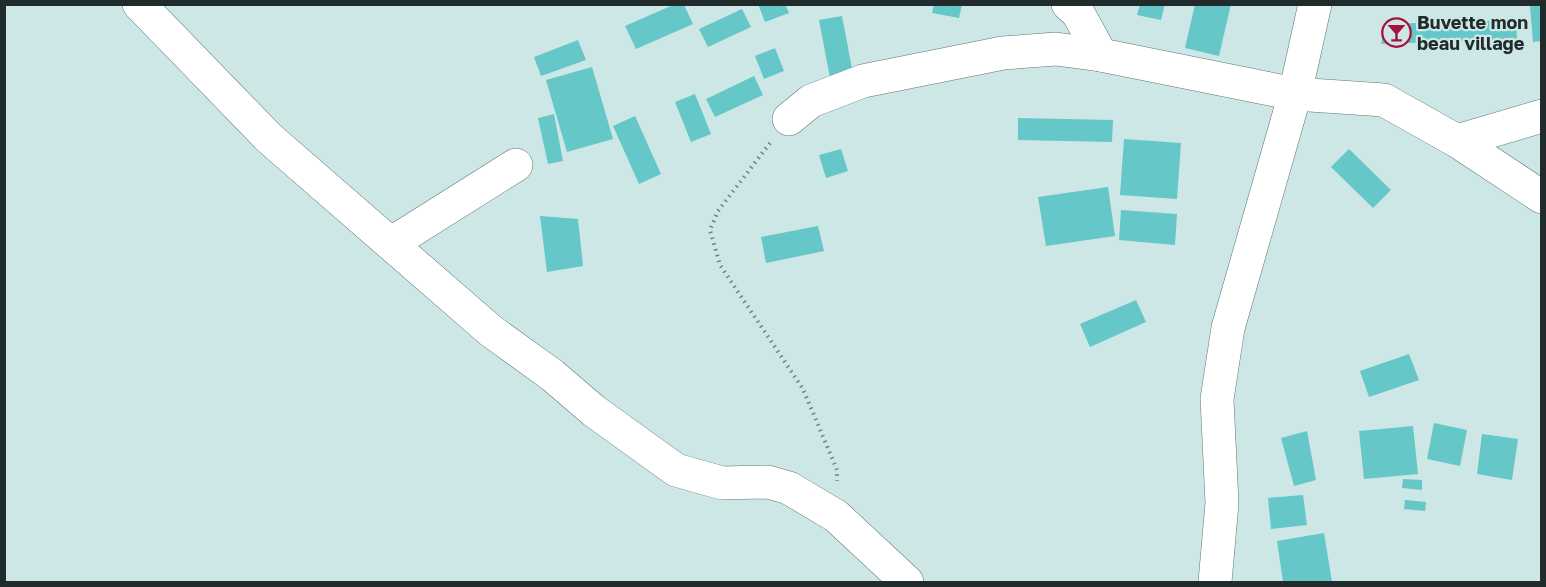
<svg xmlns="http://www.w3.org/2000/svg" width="1546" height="587" viewBox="0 0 1546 587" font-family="'Golos Text',sans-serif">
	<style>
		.building { fill: #65c7c8 }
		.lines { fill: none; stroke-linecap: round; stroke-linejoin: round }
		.minor-casing { stroke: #5f7676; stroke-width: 34 }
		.path { stroke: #718382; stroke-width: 4; stroke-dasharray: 1.5 4.5; stroke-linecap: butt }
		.minor { stroke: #fff; stroke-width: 33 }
		.labels { text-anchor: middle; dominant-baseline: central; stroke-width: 4.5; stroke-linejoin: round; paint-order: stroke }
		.poi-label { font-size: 18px; font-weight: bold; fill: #212b2b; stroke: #cde7e6; text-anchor: start }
	</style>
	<rect width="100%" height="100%" fill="#cde7e6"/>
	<!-- building -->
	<g class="building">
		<path d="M758,4H785L789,13L765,22Z"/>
		<path d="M934,4H962L959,18L932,13Z"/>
		<path d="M1140,4H1165L1161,20L1137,15Z"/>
		<path d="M1195,4H1231L1219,56L1185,48Z"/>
		<path d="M673,5H684L693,24L636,49L625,26Z"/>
		<path d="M1542,5V41L1533,42L1530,6Z"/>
		<path d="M742,9L751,27L708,47L699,29Z"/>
		<path d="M842,16L853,74L830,78L819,20Z"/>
		<path d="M1516,20L1517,39L1381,44L1385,24Z"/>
		<path d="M578,40L586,60L541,76L534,57Z"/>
		<path d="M775,48L784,71L764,79L755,56Z"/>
		<path d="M592,67L613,139L567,152L546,80Z"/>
		<path d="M754,76L763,95L715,117L706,99Z"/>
		<path d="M695,94L711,134L691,142L675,102Z"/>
		<path d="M554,114L563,161L548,164L538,118Z"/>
		<path d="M635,116L661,174L639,184L613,126Z"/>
		<path d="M1018,118L1113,120L1112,142L1018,140Z"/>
		<path d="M1124,139L1181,143L1177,199L1120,195Z"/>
		<path d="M841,149L848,171L826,178L819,155Z"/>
		<path d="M1349,149L1391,190L1373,208L1331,167Z"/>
		<path d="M1108,187L1115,236L1046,246L1038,197Z"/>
		<path d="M1121,210L1177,214L1175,245L1119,240Z"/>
		<path d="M540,216L578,219L583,266L547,272Z"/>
		<path d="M818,226L824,251L766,263L761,237Z"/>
		<path d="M1136,300L1146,322L1090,347L1080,324Z"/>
		<path d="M1409,354L1419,380L1369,397L1360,371Z"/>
		<path d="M1434,423L1467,430L1460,466L1427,459Z"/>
		<path d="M1413,426L1418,474L1364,479L1359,431Z"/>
		<path d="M1307,431L1316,480L1294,486L1281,438Z"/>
		<path d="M1482,434L1518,439L1512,480L1477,474Z"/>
		<path d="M1403,479L1422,480V490L1402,488Z"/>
		<path d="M1303,495L1307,525L1271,529L1268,498Z"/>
		<path d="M1405,500L1426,502L1425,511L1404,509Z"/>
		<path d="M1324,533L1332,582H1283L1277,541Z"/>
	</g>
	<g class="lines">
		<defs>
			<g id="minor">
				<path d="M139,4L269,138L491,331L552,375L594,411L676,470L722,483L768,482L789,488L836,516L907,582"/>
				<path d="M1068,4L1078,13L1101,55L1295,94L1384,100L1457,141L1542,197"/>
				<path d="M789,119L811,101L863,81L1003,53L1056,49L1101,55"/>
				<path d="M1457,141L1542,116"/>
				<path d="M392,243L516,165"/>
				<path d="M1215,582L1222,503L1217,399L1228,328L1295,94L1315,4"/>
			</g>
		</defs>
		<!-- minor casing -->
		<use href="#minor" class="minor-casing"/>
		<!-- path -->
		<path class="path" d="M770,143L718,211L710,230L720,265L803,389L837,470V481"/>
		<!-- minor -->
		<use href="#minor" class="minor"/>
	</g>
	<!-- icons -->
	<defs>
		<symbol id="bar-ring" viewBox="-11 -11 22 22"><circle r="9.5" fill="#cde7e6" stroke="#a8103e" stroke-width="1.5"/><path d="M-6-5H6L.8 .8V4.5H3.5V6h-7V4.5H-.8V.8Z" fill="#a8103e"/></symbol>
	</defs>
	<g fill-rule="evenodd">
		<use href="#bar-ring" x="1380" y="16" width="33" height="33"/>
	</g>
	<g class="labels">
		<!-- poi labels -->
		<g class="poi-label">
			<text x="1417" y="22">Buvette mon<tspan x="1417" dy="21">beau village</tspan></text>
		</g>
	</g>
	<!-- border -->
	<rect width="1546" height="587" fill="none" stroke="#212b2b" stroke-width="12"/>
</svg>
